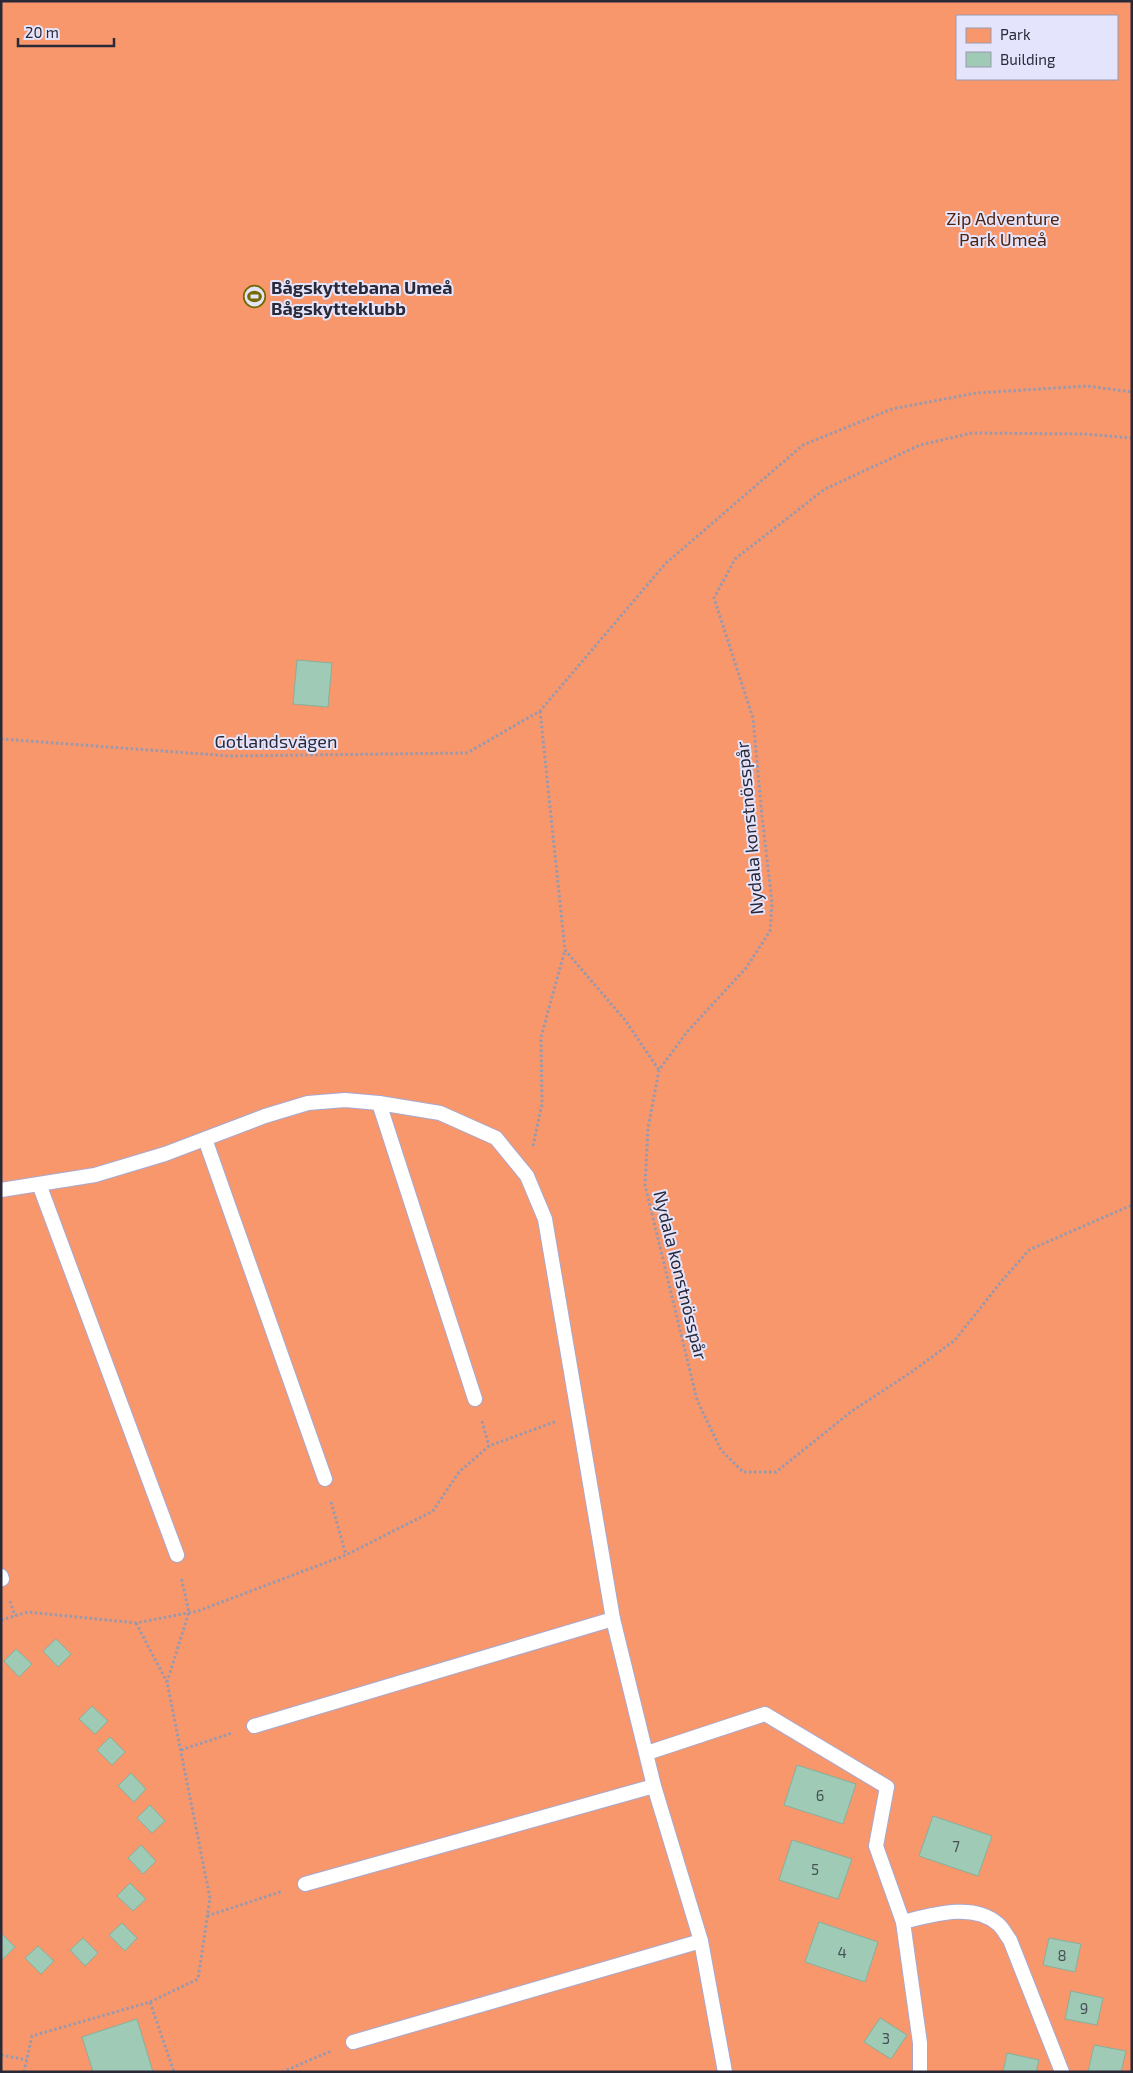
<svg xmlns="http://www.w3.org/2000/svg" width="1133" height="2073" viewBox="0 0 1133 2073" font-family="'Exo 2',sans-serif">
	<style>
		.green { fill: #f9976c; fill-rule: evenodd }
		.building { fill: #9fcab5; stroke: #86b09c }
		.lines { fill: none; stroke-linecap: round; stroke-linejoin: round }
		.lane-casing { stroke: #a8a8ce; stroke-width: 16 }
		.path { stroke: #9999ae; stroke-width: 3; stroke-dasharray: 2.5 2.5; stroke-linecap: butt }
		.lane { stroke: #fff; stroke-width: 14 }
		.labels { text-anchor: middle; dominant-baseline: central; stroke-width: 4; stroke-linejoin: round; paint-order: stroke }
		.number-label { font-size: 15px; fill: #465157 }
		.park-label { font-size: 18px; fill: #50230e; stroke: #e4e5fd }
		.poi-label { font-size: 18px; font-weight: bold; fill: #292938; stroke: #e4e5fd; text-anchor: start }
		.street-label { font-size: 18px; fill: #292938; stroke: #e4e5fd }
	</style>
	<rect width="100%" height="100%" fill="#e4e5fd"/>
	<!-- green -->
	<path class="green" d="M1,1H1132V2072H1ZM957,16H1117V79H957Z"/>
	<!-- building -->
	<g class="building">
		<path d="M297,660L332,663L328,707L293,704Z"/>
		<path d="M56,1639L71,1654L58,1667L43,1651Z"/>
		<path d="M16,1649L32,1664L19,1677L4,1661Z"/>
		<path d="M92,1706L108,1721L95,1734L79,1719Z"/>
		<path d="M110,1737L125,1752L112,1765L97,1750Z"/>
		<path d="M797,1765L856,1784L843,1824L784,1805Z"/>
		<path d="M131,1773L146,1789L134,1802L118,1786Z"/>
		<path d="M150,1805L165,1821L152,1833L137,1818Z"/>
		<path d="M933,1816L992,1836L978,1876L919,1856Z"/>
		<path d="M792,1840L852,1859L838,1899L779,1880Z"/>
		<path d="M141,1845L156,1861L143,1874L128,1858Z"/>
		<path d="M130,1883L146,1899L133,1911L117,1896Z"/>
		<path d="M819,1922L878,1942L865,1982L805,1962Z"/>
		<path d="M122,1923L137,1938L125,1951L109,1935Z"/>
		<path d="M1,1933L15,1947L2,1960L1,1959Z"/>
		<path d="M83,1938L98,1953L85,1966L70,1950Z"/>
		<path d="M1049,1938L1081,1944L1075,1972L1043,1965Z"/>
		<path d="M38,1946L54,1961L41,1974L25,1958Z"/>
		<path d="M1071,1991L1103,1998L1097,2025L1065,2019Z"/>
		<path d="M880,2018L907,2035L891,2059L864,2042Z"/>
		<path d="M137,2019L153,2072H93L82,2037Z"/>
		<path d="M1094,2045L1126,2051L1121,2072H1088Z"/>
		<path d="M1007,2053L1039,2060L1036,2072H1003Z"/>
	</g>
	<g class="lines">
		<defs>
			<g id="lane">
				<path d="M379,1103L475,1399"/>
				<path d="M205,1139L325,1479"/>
				<path d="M39,1184L177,1555"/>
				<path d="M1,1190L95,1175L165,1154L265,1116L308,1103L345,1100L379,1103L440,1113L496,1138L527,1176L545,1219L613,1619L654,1786L701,1941L725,2072"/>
				<path d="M1,1576L2,1579"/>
				<path d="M254,1726L613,1619"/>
				<path d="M647,1753L765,1714L887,1787L876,1846L903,1922"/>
				<path d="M305,1884L654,1786"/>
				<path d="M353,2042L701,1941"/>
				<path d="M920,2072V2043L903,1922C932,1915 973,1902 998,1924C1003,1928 1006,1935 1010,1940L1062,2072"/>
			</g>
		</defs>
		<!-- lane casing -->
		<use href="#lane" class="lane-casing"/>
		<!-- path -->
		<g class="path">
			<path d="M1132,438L1084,434L972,433L920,445L825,489L735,559L714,598L753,718L762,816L772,903L770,931L746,968L687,1032L659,1070L648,1128L645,1185L697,1400L721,1450L743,1472H776L852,1411L910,1373L955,1340L1000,1283L1029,1250L1132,1205"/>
			<path d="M540,711L565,950L625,1020L659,1070"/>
			<path d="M1,739L230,756L467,753L540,711L665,564L803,445L892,409L976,393L1087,386L1132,392"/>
			<path d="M533,1146L542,1104L541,1037L565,950"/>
			<path d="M482,1421L489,1446"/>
			<path d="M331,1502L346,1555"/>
			<path d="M10,1601L15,1616"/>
			<path d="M1,1620L28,1612L136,1623L198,1611L346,1555L433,1511L459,1472L489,1446L557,1421"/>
			<path d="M136,1623L167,1682"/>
			<path d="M181,1750L232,1733"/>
			<path d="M207,1916L283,1891"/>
			<path d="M150,2002L198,1979L210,1898L167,1682L189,1612L181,1577"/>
			<path d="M1,2055L27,2060"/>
			<path d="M24,2072L32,2036L150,2002L174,2072"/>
			<path d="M282,2072L331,2051"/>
		</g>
		<!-- lane -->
		<use href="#lane" class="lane"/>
	</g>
	<!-- icons -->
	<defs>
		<symbol id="stadium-ring" viewBox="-11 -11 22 22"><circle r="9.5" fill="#e4e5fd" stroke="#726a03" stroke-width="1.5"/><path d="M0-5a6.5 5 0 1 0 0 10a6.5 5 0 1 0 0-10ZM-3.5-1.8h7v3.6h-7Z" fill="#726a03"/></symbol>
	</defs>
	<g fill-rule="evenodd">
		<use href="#stadium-ring" x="242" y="284" width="25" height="25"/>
	</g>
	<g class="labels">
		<!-- number labels -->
		<g class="number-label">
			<text x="820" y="1795">6</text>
			<text x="956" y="1846">7</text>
			<text x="815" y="1869">5</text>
			<text x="842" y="1952">4</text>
			<text x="1062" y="1955">8</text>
			<text x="1084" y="2008">9</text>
			<text x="886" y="2038">3</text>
		</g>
		<!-- park labels -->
		<g class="park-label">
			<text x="1003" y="218">Zip Adventure<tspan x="1003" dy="21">Park Umeå</tspan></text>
		</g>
		<!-- poi labels -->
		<g class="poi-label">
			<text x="271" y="287">Bågskyttebana Umeå<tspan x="271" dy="21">Bågskytteklubb</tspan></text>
		</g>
		<!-- street labels -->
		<g class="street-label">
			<text x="276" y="741">Gotlandsvägen</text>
			<text transform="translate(749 828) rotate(-95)">Nydala konstnösspår</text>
			<text transform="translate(681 1275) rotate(76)">Nydala konstnösspår</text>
		</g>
	</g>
	<!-- border -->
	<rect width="1133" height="2073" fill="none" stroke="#292938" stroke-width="5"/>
	<!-- legend -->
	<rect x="956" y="15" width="162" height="65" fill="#e4e5fd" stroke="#999aae"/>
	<rect x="966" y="28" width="25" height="15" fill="#f9976c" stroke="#999aae"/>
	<text x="1000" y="40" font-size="15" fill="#292938">Park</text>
	<rect x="966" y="52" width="25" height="15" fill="#9fcab5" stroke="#999aae"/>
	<text x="1000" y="65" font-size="15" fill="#292938">Building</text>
	<!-- scale -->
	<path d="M18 38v8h96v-8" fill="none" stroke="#292938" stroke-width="2.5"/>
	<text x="25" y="38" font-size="15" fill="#292938" stroke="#e4e5fd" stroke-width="4" paint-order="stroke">20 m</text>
</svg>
